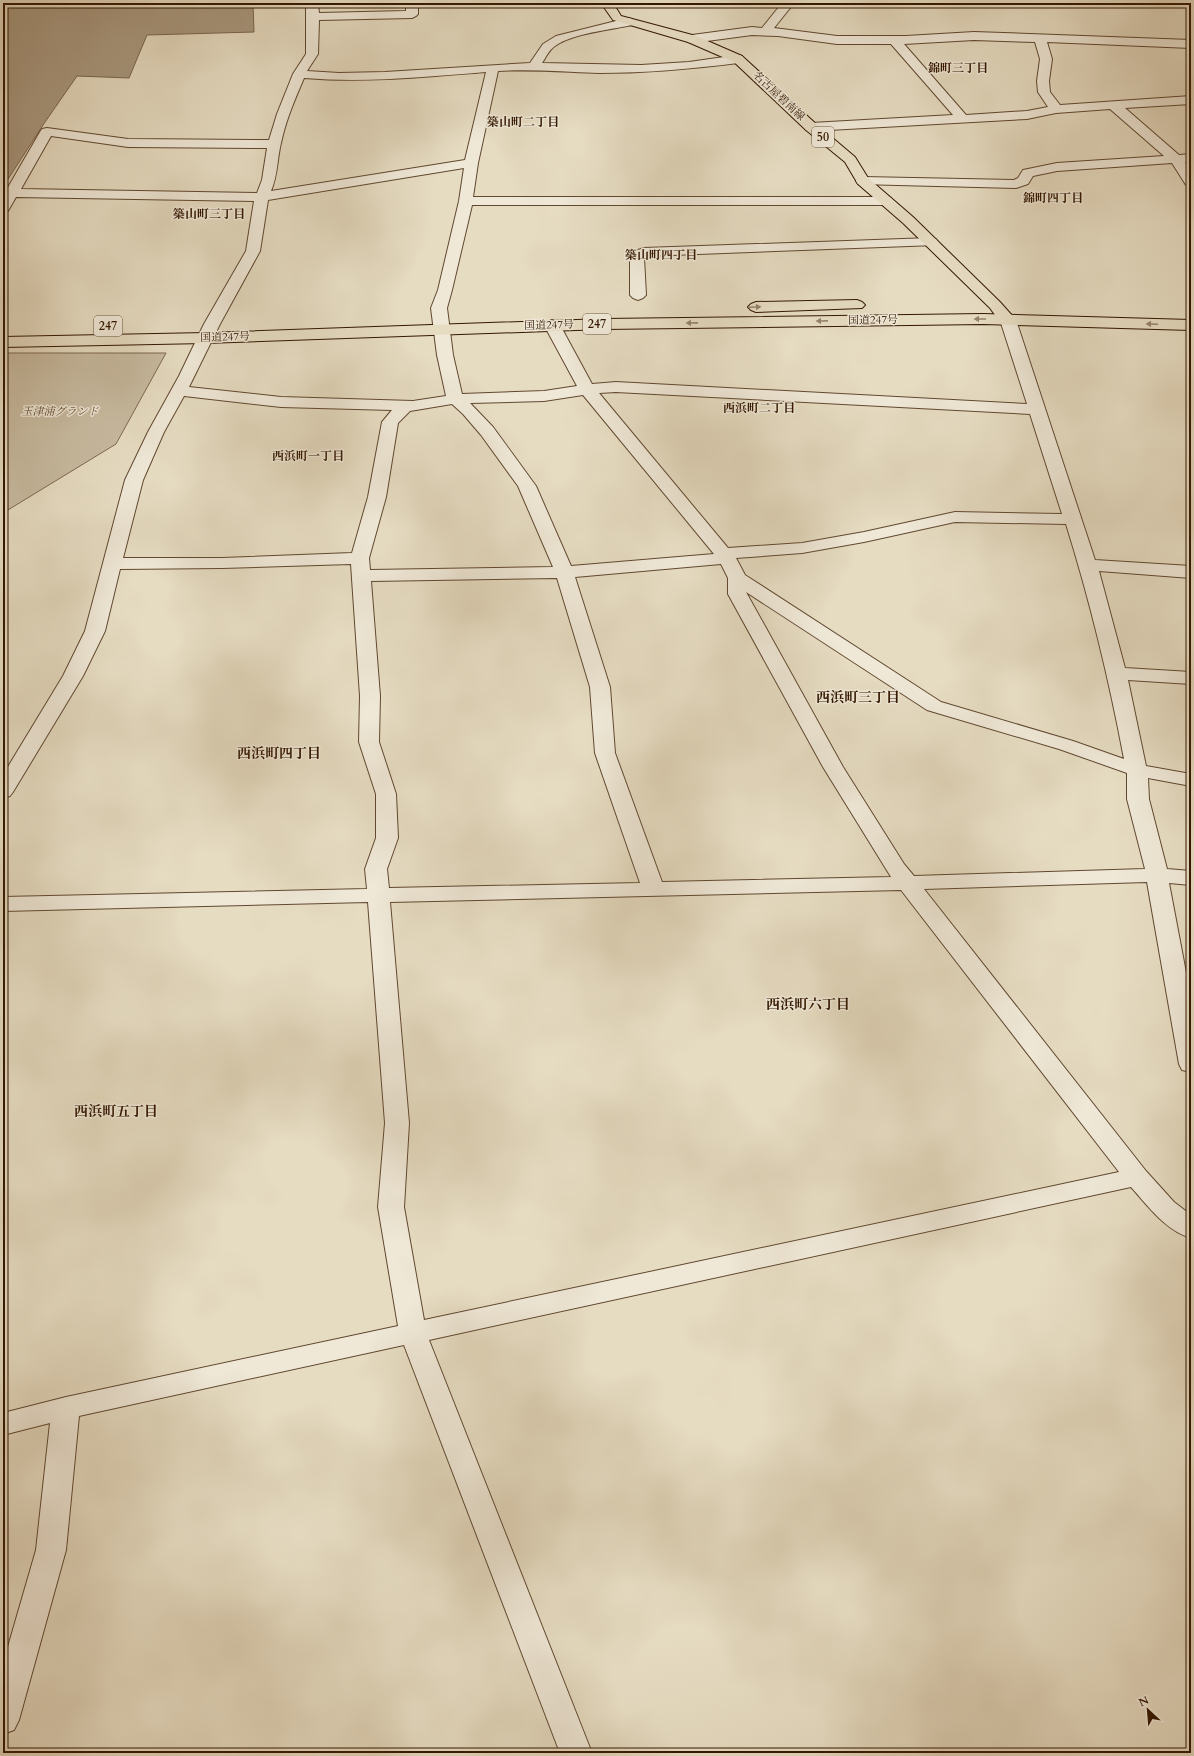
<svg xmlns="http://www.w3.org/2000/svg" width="1194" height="1756" viewBox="0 0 1194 1756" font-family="Cardo,'Noto Serif JP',serif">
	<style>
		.green { fill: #c8bba1; stroke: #7e6950 }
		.water { fill: #a99980; stroke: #7a654d }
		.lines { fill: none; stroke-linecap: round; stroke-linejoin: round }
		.street-casing { stroke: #604830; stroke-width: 2 }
		.primary-casing { stroke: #331700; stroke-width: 2 }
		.highway-casing { stroke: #331700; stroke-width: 2 }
		.street { fill: #efe8d7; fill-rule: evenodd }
		.primary { fill: #e6dcc2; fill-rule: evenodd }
		.highway { fill: #e6dcc2; fill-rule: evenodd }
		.oneway { fill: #95836b }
		.labels { text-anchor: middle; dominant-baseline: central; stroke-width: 3; stroke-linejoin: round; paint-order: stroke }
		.far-street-label { font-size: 11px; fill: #331700; stroke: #efe8d7 }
		.far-park-label { font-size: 11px; font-style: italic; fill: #604830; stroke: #efe8d7 }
		.far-neighbourhood-label { font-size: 12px; font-weight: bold; fill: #331700; stroke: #efe8d7 }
		.shield { fill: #efe8d7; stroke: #6b5640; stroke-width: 1 }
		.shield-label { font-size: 12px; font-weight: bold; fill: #331700 }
		.neighbourhood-label { font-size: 14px; font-weight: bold; fill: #331700; stroke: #efe8d7 }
	</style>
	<rect width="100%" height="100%" fill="#e6dcc2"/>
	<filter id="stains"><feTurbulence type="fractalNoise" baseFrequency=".005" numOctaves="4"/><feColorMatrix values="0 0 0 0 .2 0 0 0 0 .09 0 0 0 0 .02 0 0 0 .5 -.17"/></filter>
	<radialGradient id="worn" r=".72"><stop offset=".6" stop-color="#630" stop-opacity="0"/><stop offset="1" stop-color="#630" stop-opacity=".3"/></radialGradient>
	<!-- green -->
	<path class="green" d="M3,353H166L116,444L3,513Z"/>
	<!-- water -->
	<path class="water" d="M3,3H253L254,32L147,35L129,78L77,76L43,125L3,187Z"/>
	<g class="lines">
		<defs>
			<g id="street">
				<path d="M306,3H318L319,13L406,11V3H418V14L416,16L412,18L319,20L318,54L307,71L339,73L385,72L530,63L543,44L556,36L628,18L632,19L634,22L632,25C610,30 573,33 555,46C549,50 546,57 542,63L641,65L689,62L738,55L742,56L744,59L742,62L738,63C691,69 646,73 599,73C565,72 532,69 498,71L478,163L473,197H886L891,198L893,201L891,204L886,205H472L452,290L447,308L453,355L462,394L544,391L577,386L544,325L547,322L552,320L557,322L560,325L592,384L616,382L1027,404L1000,320L1003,317L1008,315L1013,317L1016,320L1095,560L1191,566V578L1099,571L1125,668L1191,672V684L1128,680L1146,766L1191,774V786L1148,778L1149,799L1167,869L1191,871V885L1169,883L1191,999V1072L1182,1070L1179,1064L1147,882L924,889L1146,1171L1174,1202L1191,1215V1238C1166,1231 1148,1206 1131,1187L429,1340L592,1753H560L404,1345L79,1416L66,1550L19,1720L14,1730L3,1734V1664L36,1550L50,1423L3,1435V1413L66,1397L398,1326L378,1207L385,1123L368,902L3,911V897L367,889L365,869L376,838V794L359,742L360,696L351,564L222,568L120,569L105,631L83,676L13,792L10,796L3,798V775L63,676L85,631L125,480L148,432L179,376L204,324L246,251L254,201L16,197L8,211L3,212V196L40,132L42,129L47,128L128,139L269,140L277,114L293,74L306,54ZM486,72L465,160L271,191C278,175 277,159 281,143C286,120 295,99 304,78C365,83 425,77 486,72ZM51,136L128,147L267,148L262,180L257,193L21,189ZM464,168L459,201L438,290L431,308L437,355L446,396L413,401L281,397L189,387L220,324L260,251L268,200ZM616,392L1030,414L1062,514L955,512L864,532L802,543L728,548L599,393ZM583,395L714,554L571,566L536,486L493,427L470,403L544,401ZM184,396L281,407L392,410L382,422L368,497L352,553L222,558H123L143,480L164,432ZM452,404L463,414L481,435L518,486L553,567L370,570L369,558L386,497L398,423L410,411ZM955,522L1066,524C1090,601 1109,679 1124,759L1073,741L941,702L745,575L736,558L802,553L864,542ZM721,564L728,578V594L823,767L891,877L662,882L615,753L610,687L575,577ZM557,578L590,687L595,753L640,883L389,888L387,869L398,838L396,794L379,742L380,696L371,581ZM746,592L927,710L1059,749L1127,773V799L1145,869L914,876L904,864L843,767ZM901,890L1119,1172L424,1320L404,1207L409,1123L390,902Z"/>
				<path d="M782,3H794L774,28L837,36H906L974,32L1191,40V48L1047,42L1052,59L1049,81L1050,92L1060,105L1191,96V104L1125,108L1179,155L1191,154V162H1185L1191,172V186L1186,185L1172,163L1057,171L1033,176L1028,184L1016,188L858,184L856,181L858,178L863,177L1014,180L1018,178L1023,170L1057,163L1164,156L1110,109L1056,113L1027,119L811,131L806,130L804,127L806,124L811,123L953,115L891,44H837L778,36L752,35L692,43L688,42L686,39L688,36L692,35L752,27L762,28ZM974,40L1035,42L1040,59L1037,81L1038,92L1048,107L1027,111L966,115L904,44Z"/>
				<path d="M931,238L936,239L938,242L936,245L646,256L644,257L646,295L643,298L638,300L633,298L630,295V255L632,252L644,248Z"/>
			</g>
			<path id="primary" d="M601,3H613L621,16L696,36L742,56L816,124L855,157L868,178L913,217L1000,302L1016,320L1013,323C1001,326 997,317 990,308L903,223L858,184L845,162L806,130L734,62L688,42L613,20Z"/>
			<g id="highway">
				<path d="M857,300L862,302L865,305L862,308L756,312L751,310L748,307L751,304L756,302Z"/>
				<path d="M983,314L1191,320V330L983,324L604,329L206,343L3,347V337L206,333L604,319Z"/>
			</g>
		</defs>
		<!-- street casing -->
		<use href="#street" class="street-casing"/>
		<!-- primary casing -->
		<use href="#primary" class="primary-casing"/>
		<!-- highway casing -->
		<use href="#highway" class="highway-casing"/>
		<!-- street -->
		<use href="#street" class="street"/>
		<!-- primary -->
		<use href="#primary" class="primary"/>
		<!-- highway -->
		<use href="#highway" class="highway"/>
	</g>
	<!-- one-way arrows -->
	<defs><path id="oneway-solid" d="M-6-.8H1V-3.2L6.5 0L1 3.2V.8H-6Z"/></defs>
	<g class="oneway">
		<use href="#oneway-solid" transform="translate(755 307) rotate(-2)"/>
		<use href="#oneway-solid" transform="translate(980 319) rotate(-180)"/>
		<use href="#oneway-solid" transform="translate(822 321) rotate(179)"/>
		<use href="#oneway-solid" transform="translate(692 323) rotate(179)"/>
		<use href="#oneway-solid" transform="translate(1152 324) rotate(-178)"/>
	</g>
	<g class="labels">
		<!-- far-street labels -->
		<g class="far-street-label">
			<text transform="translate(779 96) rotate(43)">名古屋碧南線</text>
			<text transform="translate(873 320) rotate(-1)">国道247号</text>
			<text transform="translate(549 325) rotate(-2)">国道247号</text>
			<text transform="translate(225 337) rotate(-2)">国道247号</text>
		</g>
		<!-- far-park labels -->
		<g class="far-park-label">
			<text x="60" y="411">玉津浦グランド</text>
		</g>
		<!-- far-neighbourhood labels -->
		<g class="far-neighbourhood-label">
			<text x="958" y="68">錦町三丁目</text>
			<text x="523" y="122">築山町二丁目</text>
			<text x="1053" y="198">錦町四丁目</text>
			<text x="209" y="214">築山町三丁目</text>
			<text x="661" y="255">築山町四丁目</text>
			<text x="759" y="408">西浜町二丁目</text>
			<text x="308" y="456">西浜町一丁目</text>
		</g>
		<!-- shield labels -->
		<g class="shield">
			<rect x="812" y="127" width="22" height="20" rx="3"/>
			<rect x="583" y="314" width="28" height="20" rx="3"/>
			<rect x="94" y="316" width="28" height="20" rx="3"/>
		</g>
		<g class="shield-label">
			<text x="823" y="137">50</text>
			<text x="597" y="324">247</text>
			<text x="108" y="326">247</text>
		</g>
		<!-- neighbourhood labels -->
		<g class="neighbourhood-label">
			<text x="858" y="697">西浜町三丁目</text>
			<text x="279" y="753">西浜町四丁目</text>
			<text x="808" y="1004">西浜町六丁目</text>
			<text x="116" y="1111">西浜町五丁目</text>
		</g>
	</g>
	<!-- margin -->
	<rect width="1194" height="1756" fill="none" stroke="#e6dcc2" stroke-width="16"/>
	<rect x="4" y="4" width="1186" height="1748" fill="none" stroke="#331700" stroke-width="2"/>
	<rect x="8" y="8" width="1178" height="1740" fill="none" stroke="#331700"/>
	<!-- north arrow -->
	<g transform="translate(1148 1710) rotate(334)" stroke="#efe8d7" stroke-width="3" paint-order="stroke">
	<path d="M0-3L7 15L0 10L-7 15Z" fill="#331700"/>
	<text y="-6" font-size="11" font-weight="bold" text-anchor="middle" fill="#331700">N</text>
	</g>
	<rect width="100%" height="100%" filter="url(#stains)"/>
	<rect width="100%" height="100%" fill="url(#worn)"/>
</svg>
